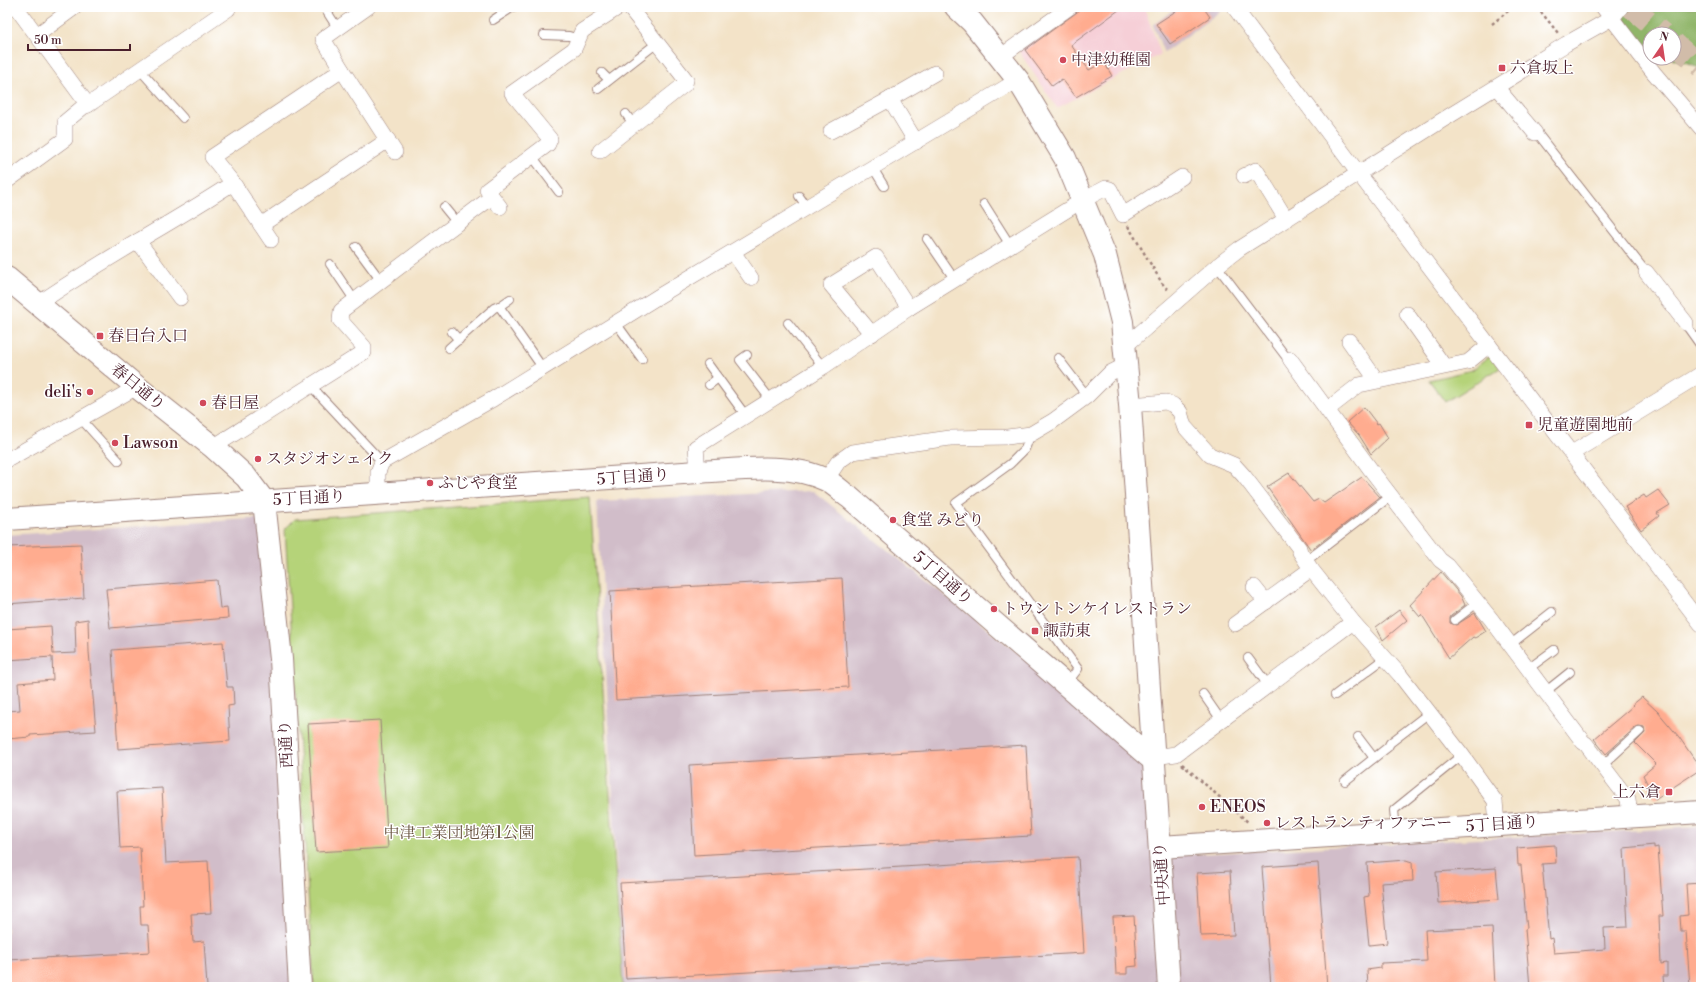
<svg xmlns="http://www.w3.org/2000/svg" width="1708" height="994" viewBox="0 0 1708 994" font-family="'Libre Bodoni','Noto Serif JP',serif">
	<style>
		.built { fill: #f6cfd7 }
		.industrial { fill: #d1bdc9 }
		.green { fill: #b5d379; stroke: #807952 }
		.forest { fill: #90b569; stroke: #6d6a4a }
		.building { fill: #ffac8f }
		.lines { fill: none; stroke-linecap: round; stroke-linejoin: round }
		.highway-tunnel { stroke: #d1bca9; stroke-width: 22; stroke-dasharray: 22 11; stroke-linecap: butt }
		.lane-casing { stroke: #9e817a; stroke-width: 10 }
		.street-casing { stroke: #9e817a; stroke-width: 16 }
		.secondary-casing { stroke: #9e817a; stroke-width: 24 }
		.path { stroke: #9e817a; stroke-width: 2.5; stroke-dasharray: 3 3; stroke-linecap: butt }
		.lane { stroke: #fff; stroke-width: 8 }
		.street { stroke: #fff; stroke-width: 15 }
		.secondary { stroke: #fff; stroke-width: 22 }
		.poi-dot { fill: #d1495b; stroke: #fff; stroke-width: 1.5 }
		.labels { text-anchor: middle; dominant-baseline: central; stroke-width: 3; stroke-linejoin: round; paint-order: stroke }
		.poi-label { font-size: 16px; fill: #4a1f2b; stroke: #fff; text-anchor: start }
		.street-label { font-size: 16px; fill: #4a1f2b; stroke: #fff }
		.park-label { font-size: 16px; fill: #6a5542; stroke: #fff }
	</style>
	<rect width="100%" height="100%" fill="#fff"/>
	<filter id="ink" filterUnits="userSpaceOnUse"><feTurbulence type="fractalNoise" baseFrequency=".025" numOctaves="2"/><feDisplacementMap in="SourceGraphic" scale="8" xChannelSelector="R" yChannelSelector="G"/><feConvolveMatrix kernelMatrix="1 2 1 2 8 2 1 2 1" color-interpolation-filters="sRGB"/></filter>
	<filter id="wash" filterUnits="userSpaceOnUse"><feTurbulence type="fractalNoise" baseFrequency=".012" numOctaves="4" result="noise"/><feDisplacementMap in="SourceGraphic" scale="16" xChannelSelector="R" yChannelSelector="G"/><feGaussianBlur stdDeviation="0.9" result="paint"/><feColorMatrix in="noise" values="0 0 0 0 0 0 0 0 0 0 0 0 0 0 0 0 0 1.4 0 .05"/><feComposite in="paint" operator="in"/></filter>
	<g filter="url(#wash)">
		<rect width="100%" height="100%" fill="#f3e3c8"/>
		<!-- built -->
		<path class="built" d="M1077,7H1144L1161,54L1057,108L1018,50Z"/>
		<!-- industrial -->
		<g class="industrial">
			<path d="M1177,7H1226L1164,53L1153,25Z"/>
			<path d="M813,491L1154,761L1161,856L1701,827V987H623L597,501Z"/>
			<path d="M266,518L299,987H7V535Z"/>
		</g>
		<!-- green -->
		<g class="green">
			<path d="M1490,356L1500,368L1445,402L1429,380L1472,370Z"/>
			<path d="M590,497L623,987H314L285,529L295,519Z"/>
		</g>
		<!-- forest -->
		<path class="forest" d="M1619,7H1701V70L1692,64L1671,58H1674V34H1650V52L1640,50Z"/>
		<g id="blocks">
			<!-- building -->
			<g class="building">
				<path d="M1084,7H1123L1071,45L1089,70L1104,62L1112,76L1076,97L1062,79L1052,86L1025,50Z"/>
				<path d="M1182,7H1203L1210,17L1170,44L1156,24Z"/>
				<path d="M1364,407L1377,424L1379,423L1388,438L1371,454L1359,435L1347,422Z"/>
				<path d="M1289,473L1313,502L1319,499L1324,503L1362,477L1380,497L1311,550L1267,487Z"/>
				<path d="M1658,490L1670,505L1657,513L1659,516L1641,530L1625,507L1644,495L1646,498Z"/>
				<path d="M81,544L84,598L7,604V547Z"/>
				<path d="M1441,572L1461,596L1465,605L1451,616L1450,618V623L1456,625L1475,613L1486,631L1475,638L1473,637L1449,658L1422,615L1420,617L1410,605Z"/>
				<path d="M842,578L848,687L616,700L610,591Z"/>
				<path d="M217,580L220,608L227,607L228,618L110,628L106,589Z"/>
				<path d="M1399,610L1407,620L1383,640L1376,627Z"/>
				<path d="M88,619L89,652L96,731L30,735V737L7,739V711L20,710L18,683L53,680L52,657L7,660V629L51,626L53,654L76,653L75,621Z"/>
				<path d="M223,642L227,687H233L234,705L228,706L230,741L118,749L112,650Z"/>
				<path d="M1642,697L1658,712L1679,737L1701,769L1655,799L1643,775L1656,764L1635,743L1645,733L1644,727L1639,726L1636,727L1606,754L1594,739L1633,706L1632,705Z"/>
				<path d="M380,720L388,848L316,852L308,724Z"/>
				<path d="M1026,745L1031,836L694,855L689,765Z"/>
				<path d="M162,788L166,863L208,861L211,913L191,914L193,942L204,941L207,987H7V960L150,952L148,925H141L140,906H143L140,847L120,848L117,791Z"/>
				<path d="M1555,845L1556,863L1542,864L1549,939L1552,938L1554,953L1605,949L1604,928L1628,927L1624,848L1654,845V848L1658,847L1663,916H1659L1661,964L1667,963V976H1663L1664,987H1530L1525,929L1527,928L1526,920L1521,865H1518L1517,848Z"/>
				<path d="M1078,857L1084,953L626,979L620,883Z"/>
				<path d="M1406,860L1412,862L1413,881L1381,883L1387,943L1369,945L1364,897L1369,896L1367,863Z"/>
				<path d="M1318,863L1327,987H1271L1262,867Z"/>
				<path d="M1496,868L1499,899L1438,903L1436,872Z"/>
				<path d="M1230,871L1234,935L1201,936L1197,873Z"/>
				<path d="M1701,883V987H1690L1686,931H1681L1680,916L1688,915L1686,884Z"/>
				<path d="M1134,916L1137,966L1127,967V974H1116L1113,917Z"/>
				<path d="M1492,927L1495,987H1368L1367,970L1381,968V963L1427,961L1425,930Z"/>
			</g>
		</g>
	</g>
	<g filter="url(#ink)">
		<use href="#blocks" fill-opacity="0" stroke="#9e817a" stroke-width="1"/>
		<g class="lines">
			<!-- highway-tunnel -->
			<g class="highway-tunnel">
				<path d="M1631,7L1663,34"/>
				<path d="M1674,43L1701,67"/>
			</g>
			<defs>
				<g id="lane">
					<path d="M324,7L338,29"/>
					<path d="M493,20L513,7"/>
					<path d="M544,35L569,36L579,39"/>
					<path d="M140,70L183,118"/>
					<path d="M602,73L609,80"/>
					<path d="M598,89L657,43"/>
					<path d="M626,114L633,124"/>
					<path d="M1535,133L1538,134L1646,272"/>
					<path d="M532,156L559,192"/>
					<path d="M873,168L884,186"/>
					<path d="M799,196L807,207"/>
					<path d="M984,204L1010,245"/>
					<path d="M444,207L457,223"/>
					<path d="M927,239L955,280"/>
					<path d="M356,247L381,281"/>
					<path d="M330,264L355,301"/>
					<path d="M1217,266L1287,358L1290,359"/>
					<path d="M500,306L510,299"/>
					<path d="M616,323L642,359"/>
					<path d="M788,323L823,367"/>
					<path d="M1686,323V325L1701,346"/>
					<path d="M452,332L459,340"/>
					<path d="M449,348L494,308L499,306L542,367"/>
					<path d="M747,355L740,360L771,400"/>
					<path d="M1058,358L1087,396"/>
					<path d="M708,364L746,416"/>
					<path d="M709,385L718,378"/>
					<path d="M311,386L382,462"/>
					<path d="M81,419L119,461"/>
					<path d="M1031,434L1025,449L1010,464L956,503L1078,669L1067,683"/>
					<path d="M1306,561L1391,496"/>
					<path d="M1455,620L1477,603"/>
					<path d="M1510,645L1552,612"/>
					<path d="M1248,658L1268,685"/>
					<path d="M1528,669L1554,650"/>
					<path d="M1545,692L1570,672"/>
					<path d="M1203,694L1221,720"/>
					<path d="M1335,695L1385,658"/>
					<path d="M1358,737L1374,758"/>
					<path d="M1603,765L1640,731"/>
					<path d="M1345,781L1388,747L1390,743L1429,713"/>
					<path d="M1396,831L1394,810L1462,755"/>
				</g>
				<g id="street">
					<path d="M16,7L88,105L228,9L227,7"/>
					<path d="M368,7L323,39L342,70L395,152"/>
					<path d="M1234,7L1359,174L1701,624"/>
					<path d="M1603,7L1654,73L1701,128"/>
					<path d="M37,35L75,7"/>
					<path d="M1000,57L1070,7"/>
					<path d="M342,70L212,157L233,183L261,225L388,140"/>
					<path d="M1497,88L1535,133"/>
					<path d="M890,99L935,73"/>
					<path d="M831,131L890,99L916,142"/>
					<path d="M600,151L685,84L686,80L629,7"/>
					<path d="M1244,176L1256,170L1286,219"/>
					<path d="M7,181L65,139V122L83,107L88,105"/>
					<path d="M500,207L487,190L548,144L550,139L512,93L574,49L582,31L619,7"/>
					<path d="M261,225L271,240"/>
					<path d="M138,241L180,298"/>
					<path d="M733,252L751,278"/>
					<path d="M1646,272L1686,323"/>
					<path d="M38,304C101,260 169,225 233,183"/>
					<path d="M1407,314L1444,366"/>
					<path d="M872,334L831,285L876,257L909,308"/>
					<path d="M1349,341L1373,375L1375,381"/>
					<path d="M1124,347L1217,266L1239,249L1441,121L1566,44L1612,18L1621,7"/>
					<path d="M1290,359L1371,470L1440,560L1448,566L1491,619L1583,742L1586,744L1628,799L1630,816"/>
					<path d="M1130,405L1166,402L1173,405L1180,412L1184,426L1210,455L1234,465L1244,476L1299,548L1300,552L1311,569"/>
					<path d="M1328,409L1359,385L1468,362L1489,345"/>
					<path d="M213,447L364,352V347L340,320L341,311L492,197"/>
					<path d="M1572,453L1701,374"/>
					<path d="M7,460L137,387"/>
					<path d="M698,472L696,447L823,367L909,308L1083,200L1106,188L1110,189L1123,215L1182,177"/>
					<path d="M826,480L838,462L852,452L950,438L1007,437L1031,434L1053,421L1087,396L1110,373L1126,365"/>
					<path d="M378,494V472L382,462L493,399L659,296L1018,80"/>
					<path d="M1254,587L1266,602"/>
					<path d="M1235,624L1311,569L1353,622L1400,675L1462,755L1495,801L1497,824"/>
					<path d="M1154,757L1176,754L1353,622"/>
				</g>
				<g id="secondary">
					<path d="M956,7L972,22L1018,80L1065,158L1105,255L1122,322L1130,405L1169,987"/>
					<path d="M7,278L137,387L213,447L246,477L264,501"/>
					<path d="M264,501L281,659L300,987"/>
					<path d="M7,519L698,472C737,470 790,462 826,480C834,484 842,492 849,497L1154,761"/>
					<path d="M1160,847L1701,812"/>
				</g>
			</defs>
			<!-- lane casing -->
			<use href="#lane" class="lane-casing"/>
			<!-- street casing -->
			<use href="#street" class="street-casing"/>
			<!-- secondary casing -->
			<use href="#secondary" class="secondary-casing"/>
			<!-- path -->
			<g class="path">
				<path d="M1537,7L1558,33"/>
				<path d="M1492,24L1513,7"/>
				<path d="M1128,226L1162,283L1169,291"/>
				<path d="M1182,764L1249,823"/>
			</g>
			<!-- lane -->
			<use href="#lane" class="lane"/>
			<!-- street -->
			<use href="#street" class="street"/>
			<!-- secondary -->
			<use href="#secondary" class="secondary"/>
		</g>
	</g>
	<!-- markers -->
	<g class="poi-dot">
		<circle cx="1063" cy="60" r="4"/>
		<rect x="1498" y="64" width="8" height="8" rx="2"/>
		<rect x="96" y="332" width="8" height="8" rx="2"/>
		<circle cx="90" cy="392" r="4"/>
		<circle cx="203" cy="403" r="4"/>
		<rect x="1525" y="421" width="8" height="8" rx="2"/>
		<circle cx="115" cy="443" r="4"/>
		<circle cx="258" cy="459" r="4"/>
		<circle cx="430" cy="483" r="4"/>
		<circle cx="893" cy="520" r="4"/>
		<circle cx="994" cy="609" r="4"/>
		<rect x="1031" y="627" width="8" height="8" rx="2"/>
		<rect x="1665" y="788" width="8" height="8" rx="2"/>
		<circle cx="1202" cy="807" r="4"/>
		<circle cx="1267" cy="823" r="4"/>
	</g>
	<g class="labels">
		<!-- poi labels -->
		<g class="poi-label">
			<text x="1071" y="60">中津幼稚園</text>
			<text x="1510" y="68">六倉坂上</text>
			<text x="108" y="336">春日台入口</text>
			<text x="82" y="392" text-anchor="end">deli's</text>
			<text x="211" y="403">春日屋</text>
			<text x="1537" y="425">児童遊園地前</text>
			<text x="123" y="443">Lawson</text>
			<text x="266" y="459">スタジオシェイク</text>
			<text x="438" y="483">ふじや食堂</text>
			<text x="901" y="520">食堂 みどり</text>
			<text x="1002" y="609">トウントンケイレストラン</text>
			<text x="1043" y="631">諏訪東</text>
			<text x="1661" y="792" text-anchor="end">上六倉</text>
			<text x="1210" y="807">ENEOS</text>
			<text x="1275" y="823">レストラン ティファニー</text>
		</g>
		<!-- street labels -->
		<g class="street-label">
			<text transform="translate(138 387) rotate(39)">春日通り</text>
			<text transform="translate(633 477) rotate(-4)">5丁目通り</text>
			<text transform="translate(309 498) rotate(-3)">5丁目通り</text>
			<text transform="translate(943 578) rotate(41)">5丁目通り</text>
			<text transform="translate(286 744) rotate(-93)">西通り</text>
			<text transform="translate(1502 824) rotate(-4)">5丁目通り</text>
			<text transform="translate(1162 874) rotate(-94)">中央通り</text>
		</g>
		<!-- park labels -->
		<g class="park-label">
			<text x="459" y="833">中津工業団地第1公園</text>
		</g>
	</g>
	<!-- margin -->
	<rect width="1708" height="994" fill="none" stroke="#fff" stroke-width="24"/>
	<!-- north arrow -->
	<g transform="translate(1662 46) rotate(13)"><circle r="19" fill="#ffffff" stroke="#b7a5aa"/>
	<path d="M0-3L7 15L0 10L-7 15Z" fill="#d1495b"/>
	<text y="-6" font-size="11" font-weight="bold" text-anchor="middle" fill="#4a1f2b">N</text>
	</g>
	<!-- scale -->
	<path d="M28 44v6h102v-6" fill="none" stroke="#4a1f2b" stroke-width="2"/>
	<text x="34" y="44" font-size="12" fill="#4a1f2b" stroke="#ffffff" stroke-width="3" paint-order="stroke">50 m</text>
</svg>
